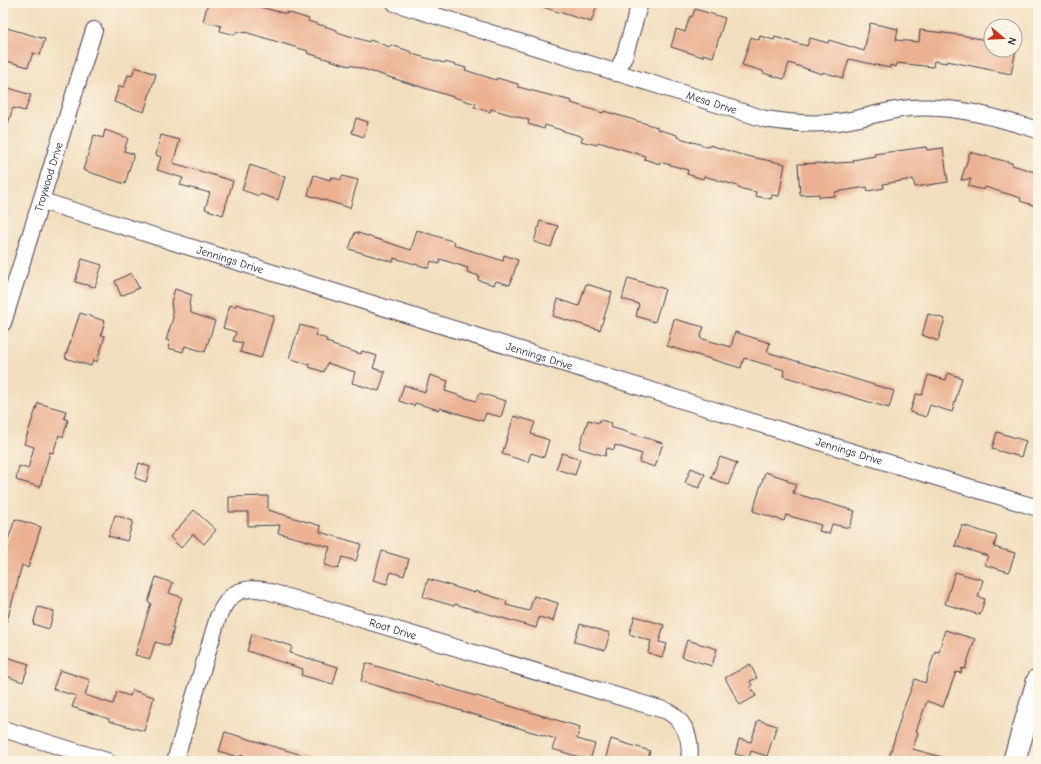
<svg xmlns="http://www.w3.org/2000/svg" width="1041" height="764" viewBox="0 0 1041 764" font-family="'Comic Neue',sans-serif">
	<style>
		.building { fill: #ebb192 }
		.lines { fill: none; stroke-linecap: round; stroke-linejoin: round }
		.minor-casing { stroke: #413e4f; stroke-width: 18 }
		.secondary-casing { stroke: #413e4f; stroke-width: 24 }
		.minor { stroke: #fff; stroke-width: 16 }
		.secondary { stroke: #fff; stroke-width: 22 }
		.labels { text-anchor: middle; dominant-baseline: central; stroke-width: 3; stroke-linejoin: round; paint-order: stroke }
		.street-label { font-size: 11px; fill: #22223b; stroke: #fcf5e5 }
	</style>
	<rect width="100%" height="100%" fill="#fcf5e5"/>
	<filter id="ink" filterUnits="userSpaceOnUse"><feTurbulence type="fractalNoise" baseFrequency=".025" numOctaves="2"/><feDisplacementMap in="SourceGraphic" scale="8" xChannelSelector="R" yChannelSelector="G"/><feConvolveMatrix kernelMatrix="1 2 1 2 8 2 1 2 1" color-interpolation-filters="sRGB"/></filter>
	<filter id="wash" filterUnits="userSpaceOnUse"><feTurbulence type="fractalNoise" baseFrequency=".012" numOctaves="4" result="noise"/><feDisplacementMap in="SourceGraphic" scale="16" xChannelSelector="R" yChannelSelector="G"/><feGaussianBlur stdDeviation="0.9" result="paint"/><feColorMatrix in="noise" values="0 0 0 0 0 0 0 0 0 0 0 0 0 0 0 0 0 1.4 0 .05"/><feComposite in="paint" operator="in"/></filter>
	<g filter="url(#wash)">
		<rect width="100%" height="100%" fill="#f1debe"/>
		<g id="blocks">
			<!-- building -->
			<g class="building">
				<path d="M208,3H244L287,14V12L309,19L308,21L337,30V32L369,42L370,40L390,47L391,45L412,52V54L444,63L445,62L466,68L465,70L496,80L497,78L518,84V87L572,101L571,103L603,113L604,111L657,127V129L677,135V137L709,147L710,145L742,155L785,164L779,196L772,195L771,199L755,196L756,192L738,188V186L704,176L703,179L687,174L688,170L660,162V164L644,159L645,156L598,142L597,145L581,141L583,137L545,125L544,129L528,124L529,120L491,109L490,112L474,107L476,104L350,65L349,66L307,53L308,51L245,32V33L237,31L235,35L220,31L221,26L203,21Z"/>
				<path d="M539,3H588L597,6L591,22L539,6Z"/>
				<path d="M695,9L725,18L713,57L703,54V57L671,47L676,29L685,32L690,16L692,17Z"/>
				<path d="M870,23L898,29L896,40L919,42L920,30L960,35L991,41V50H1016L1011,74L947,61V63L934,61L933,67L897,63L896,67L890,65V68L849,59L843,78L823,72L822,74L789,63L784,79L763,73V71L742,65L751,37L759,40L760,36L774,40L775,37L807,46L810,38L828,43L829,40L864,51Z"/>
				<path d="M3,27L45,39L40,55L33,53L28,67L3,60Z"/>
				<path d="M135,67L156,74L144,112L114,102L119,86L124,87L128,75L132,76Z"/>
				<path d="M3,86L31,95L25,111L13,108L6,130H3Z"/>
				<path d="M356,118L368,122L364,137L352,133Z"/>
				<path d="M105,130L128,138L124,151L134,154L125,184L83,170L94,135L103,138Z"/>
				<path d="M161,135L180,140L173,163L233,181L223,215L205,209L210,193L180,185L183,178L157,170L161,157L156,155Z"/>
				<path d="M926,147L927,150L943,148L948,182L915,187L913,179L883,184L884,188L868,191L867,187L835,192L836,196L819,197V194L800,195L798,164L821,163V164L854,162L853,160L875,156L874,154Z"/>
				<path d="M970,152L1012,163V165L1038,173V199L1036,206L1020,201L1021,198L985,187L984,190L968,186L971,179L961,180Z"/>
				<path d="M250,165L285,177L278,200L260,194L259,196L242,190Z"/>
				<path d="M314,175L330,180L331,177L341,180L342,176L358,180L350,208L308,195Z"/>
				<path d="M540,221L558,226L551,247L534,242Z"/>
				<path d="M417,230L455,242L454,245L503,261L504,255L518,260L510,285L496,281L494,285L478,280L479,276L467,272L468,268L440,259L439,264L431,261L429,268L394,258L393,262L349,249L355,232L411,250Z"/>
				<path d="M82,259L102,265L95,287L75,282Z"/>
				<path d="M131,273L139,288L121,296L115,281Z"/>
				<path d="M628,278L665,289L655,322L636,316L639,304L622,299Z"/>
				<path d="M586,284L612,292L600,330L553,316L558,299L579,306Z"/>
				<path d="M175,289L192,295L189,303L191,313L215,321L205,352L185,346L183,352L168,348L170,341L166,340L173,318L171,302Z"/>
				<path d="M236,304L274,316L261,358L240,352L243,343L233,341L236,332L223,328L230,305L235,307Z"/>
				<path d="M80,313L105,321L101,335L105,336L97,362L93,360L91,366L65,358Z"/>
				<path d="M928,314L945,319L938,341L922,335Z"/>
				<path d="M674,319L704,327L700,338L731,347L735,332L770,343L767,352L894,391L889,408L783,376L784,370L744,358L741,368L667,346Z"/>
				<path d="M300,325L317,330L315,335L327,339L326,342L333,344L332,345L361,354L362,351L377,356L373,368L385,372L379,391L352,383L355,372L327,363L324,372L309,367L310,365L289,358Z"/>
				<path d="M948,373L962,378L952,412L930,405L926,417L910,412L916,394L922,395L928,375L946,380Z"/>
				<path d="M430,375L448,381L445,391L476,401L479,393L506,401L501,417L486,413L483,421L440,408L439,410L415,403L414,406L399,401L404,385L425,392Z"/>
				<path d="M38,403L66,411L64,418L68,420L63,437L59,435L53,453L50,452L40,487L16,480L19,466L28,469L34,447L24,444Z"/>
				<path d="M514,416L535,422L531,434L549,440L544,457L531,453L528,462L502,454Z"/>
				<path d="M588,420L599,423L600,420L612,423L610,427L663,443L655,467L639,462L642,454L615,445L614,450L607,448L605,456L579,448Z"/>
				<path d="M997,432L1026,441L1021,457L992,449Z"/>
				<path d="M562,453L580,459L575,475L556,469Z"/>
				<path d="M720,457L737,463L728,485L711,478Z"/>
				<path d="M139,463L150,467L146,482L135,478Z"/>
				<path d="M691,468L705,474L699,488L685,483Z"/>
				<path d="M765,472L787,479V481L796,484L793,493L855,511L849,528L832,524L829,534L819,531L821,525L786,515L784,521L753,511Z"/>
				<path d="M268,496V510L321,526L320,532L361,544L356,561L342,557L338,569L324,565L330,547L278,533L280,525L248,526V512H229V497Z"/>
				<path d="M194,510L216,530L204,544L193,534L181,548L170,537Z"/>
				<path d="M115,515L133,521L127,541L108,536Z"/>
				<path d="M15,519L41,527L28,568L22,565L7,621L3,620V545L6,546Z"/>
				<path d="M962,525L997,536L994,547L1015,553L1009,572L985,565L988,556L955,546Z"/>
				<path d="M382,551L409,559L404,576L391,572L387,584L373,580Z"/>
				<path d="M955,572L983,580L978,597L985,599L980,615L945,604Z"/>
				<path d="M156,577L173,583L169,593L182,597L172,628H174L169,646L155,642L150,659L135,655L151,603L148,602Z"/>
				<path d="M428,579L475,593V591L507,601L506,605L529,611L534,596L558,603L553,621L539,617L536,628L455,604L454,606L423,597Z"/>
				<path d="M38,607L54,611L49,629L33,624Z"/>
				<path d="M635,616L664,625L659,642L667,644L662,657L648,653L651,641L629,634Z"/>
				<path d="M580,624L610,633L605,650L574,642Z"/>
				<path d="M945,630L975,639L965,669L962,668L961,673L956,672L943,707L927,701L916,731L918,732L913,749L945,758L944,761H888L903,710L915,679L925,683L935,651L939,652Z"/>
				<path d="M252,634L292,646L290,653L338,667L333,684L301,675L303,669L247,651Z"/>
				<path d="M687,640L717,649L712,666L682,657Z"/>
				<path d="M3,656L29,664L23,682L3,675Z"/>
				<path d="M366,663L580,727L577,739L595,744L590,760L552,749L556,739L361,681Z"/>
				<path d="M750,664L757,678L750,681L752,685L750,686L756,696L740,705L725,678Z"/>
				<path d="M60,670L90,680L85,695L113,704L117,692L130,696L132,690L154,697L144,731L109,721V719L72,707L76,696L53,689Z"/>
				<path d="M758,720L777,726L767,756L751,751L749,758L735,754L739,739L751,742Z"/>
				<path d="M225,732L312,758L311,761H261L241,755L240,758L219,751Z"/>
				<path d="M611,739L650,751L647,761H619L606,757Z"/>
			</g>
		</g>
	</g>
	<g filter="url(#ink)">
		<use href="#blocks" fill-opacity="0" stroke="#413e4f" stroke-width="1"/>
		<g class="lines">
			<defs>
				<g id="minor">
					<path id="s1" d="M395,3L765,119C789,123 813,125 838,122C862,119 885,110 910,108C955,105 995,117 1038,130"/>
					<path d="M616,73L624,57L640,3"/>
					<path id="s2" d="M42,201L720,412L1038,508"/>
					<path id="s3" d="M3,323L94,30"/>
					<path d="M3,729L107,761"/>
					<path id="s4" d="M175,761L218,617C228,595 238,586 264,590L667,711C686,722 692,739 689,761"/>
				</g>
				<path id="secondary" d="M1014,761L1038,680"/>
			</defs>
			<!-- minor casing -->
			<use href="#minor" class="minor-casing"/>
			<!-- secondary casing -->
			<use href="#secondary" class="secondary-casing"/>
			<!-- minor -->
			<use href="#minor" class="minor"/>
			<!-- secondary -->
			<use href="#secondary" class="secondary"/>
		</g>
	</g>
	<g class="labels">
		<!-- street labels -->
		<g class="street-label">
			<text stroke="none"><textPath href="#s1" startOffset="332">Mesa Drive</textPath></text>
			<text stroke="none"><textPath href="#s3" startOffset="153">Troywood Drive</textPath></text>
			<text stroke="none"><textPath href="#s2" startOffset="197">Jennings Drive</textPath></text>
			<text stroke="none"><textPath href="#s2" startOffset="521">Jennings Drive</textPath></text>
			<text stroke="none"><textPath href="#s2" startOffset="845">Jennings Drive</textPath></text>
			<text stroke="none"><textPath href="#s4" startOffset="344">Root Drive</textPath></text>
		</g>
	</g>
	<!-- margin -->
	<rect width="1041" height="764" fill="none" stroke="#fcf5e5" stroke-width="16"/>
	<!-- north arrow -->
	<g transform="translate(1003 38) rotate(109)"><circle r="19" fill="#fcf5e5" stroke="#a5a1a1"/>
	<path d="M0-3L7 15L0 10L-7 15Z" fill="#c8321e"/>
	<text y="-6" font-size="11" font-weight="bold" text-anchor="middle" fill="#22223b">N</text>
	</g>
</svg>
